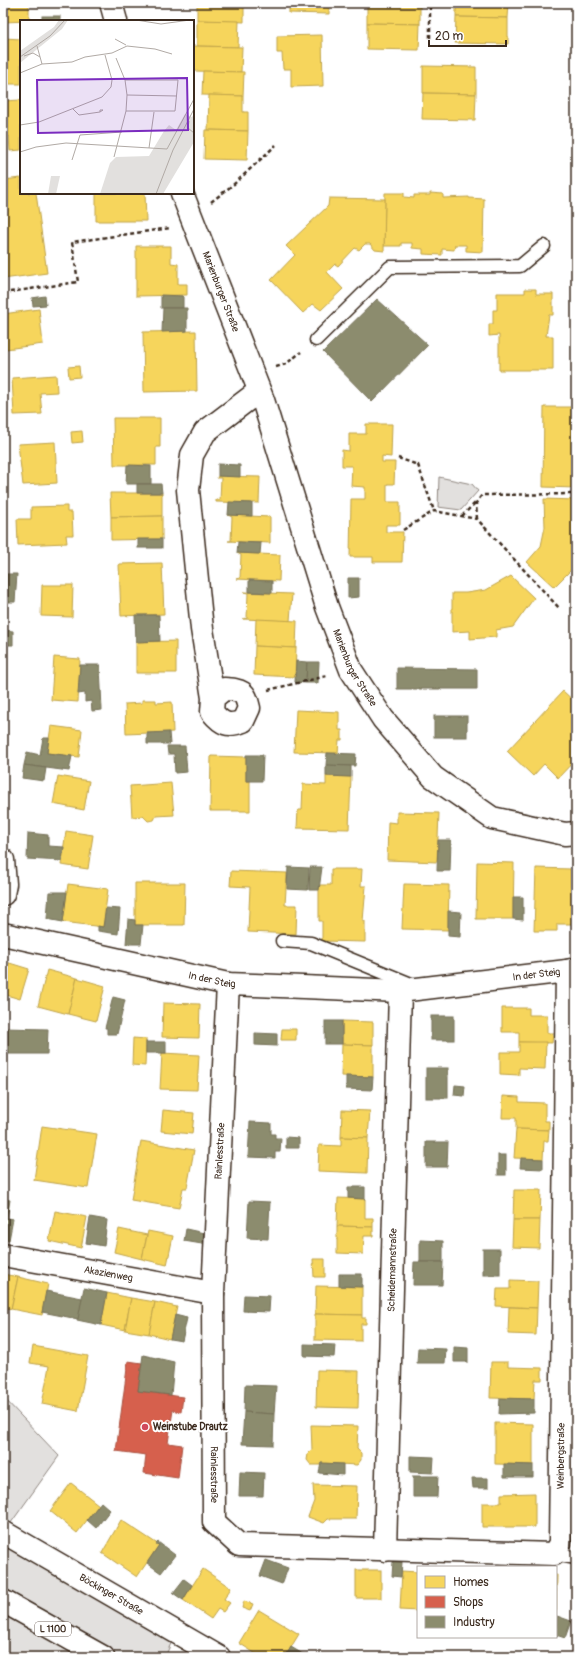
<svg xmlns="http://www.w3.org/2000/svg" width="579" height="1660" viewBox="0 0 579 1660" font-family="Pangolin,sans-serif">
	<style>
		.green { fill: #e2e0de; stroke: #8e857e }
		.homes { fill: #f6d55c; stroke: #bea249 }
		.shops { fill: #d6604d; stroke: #a8503f }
		.industry { fill: #8c8c6e; stroke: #746f56 }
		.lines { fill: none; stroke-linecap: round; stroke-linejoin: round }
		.lane-casing { stroke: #3b2a1e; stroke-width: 15 }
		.street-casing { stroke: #3b2a1e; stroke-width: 25 }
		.primary-casing { stroke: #3b2a1e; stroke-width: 25 }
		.path { stroke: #3b2a1e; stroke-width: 2.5; stroke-dasharray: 4 3; stroke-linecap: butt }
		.lane { stroke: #fff; stroke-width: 12 }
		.street { stroke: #fff; stroke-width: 22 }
		.primary { stroke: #fff; stroke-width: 22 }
		.poi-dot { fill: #d1495b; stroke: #fff; stroke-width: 1.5 }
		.labels { text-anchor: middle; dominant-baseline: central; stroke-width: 4; stroke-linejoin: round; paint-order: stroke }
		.shield { fill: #fff; stroke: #766a62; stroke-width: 1 }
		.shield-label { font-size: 9px; font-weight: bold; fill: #3b2a1e }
		.street-label { font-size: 10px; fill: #3b2a1e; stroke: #fff }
		.poi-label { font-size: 10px; font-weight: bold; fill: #3b2a1e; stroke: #fff; text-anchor: start }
		.inset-road { fill: none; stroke: #b1aaa5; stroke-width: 1 }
		.view { fill: #7b2cbf; fill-opacity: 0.15; stroke: #7b2cbf; stroke-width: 2 }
		.inset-edge { fill: none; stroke: #3b2a1e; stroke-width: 2 }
	</style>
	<rect width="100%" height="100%" fill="#fff"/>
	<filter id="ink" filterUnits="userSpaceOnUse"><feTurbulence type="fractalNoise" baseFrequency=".025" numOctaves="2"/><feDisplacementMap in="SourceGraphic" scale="8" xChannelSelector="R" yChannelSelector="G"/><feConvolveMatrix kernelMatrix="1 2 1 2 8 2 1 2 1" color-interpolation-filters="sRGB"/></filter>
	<g filter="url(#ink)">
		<!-- green -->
		<g class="green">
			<path d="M439,477L472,484L478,491L461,510L438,507Z"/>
			<path d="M3,1397L59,1456L8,1527L179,1625L165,1657H3Z"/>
		</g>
		<!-- homes -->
		<g class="homes">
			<path d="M3,3H29V21L3,22Z"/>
			<path d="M197,3H244V22L197,20Z"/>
			<path d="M289,3H329V14L289,13Z"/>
			<path d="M367,3H420V24L367,23Z"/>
			<path d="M456,3H509L508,18L456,17Z"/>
			<path d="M456,17L508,18V44L455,43Z"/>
			<path d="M197,20L239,21L238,47L197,46Z"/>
			<path d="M367,23L420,24L419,50L367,49Z"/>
			<path d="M322,35L323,86L291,87V69H283L282,53H277V36Z"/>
			<path d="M4,38L21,39V84H5L3,82Z"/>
			<path d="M193,46L242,47L241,72L193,71Z"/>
			<path d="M423,66L476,67V94L423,93Z"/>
			<path d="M203,71L244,72L243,96L202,95Z"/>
			<path d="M423,93L476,94L475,120L422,119Z"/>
			<path d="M209,95L243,96V112H248V131L208,130Z"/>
			<path d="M21,100V150L10,151L9,136H5L3,101Z"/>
			<path d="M205,130L248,131L247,160L204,159Z"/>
			<path d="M21,178V193H36L47,273L3,279V180Z"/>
			<path d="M96,193H145L146,221H96Z"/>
			<path d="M385,193H404V197L414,198V195H430V193L443,194V198L469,197V198L484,199L483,252L466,251V245H455L454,250L442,249V255L423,254V249L412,248V243H401V246H384Z"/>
			<path d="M329,198L385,199L384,251L375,250L370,244H365L359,250L355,248L338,266L335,264L327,272L343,289L321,310L313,304L303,313L271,280L295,255L286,246L328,206Z"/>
			<path d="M136,246H171V263L178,264V284H187V295L136,296Z"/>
			<path d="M525,289H536V294H553V315H549L546,336H553V370H499V335L489,336V324H493V310H497V293H525Z"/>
			<path d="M39,309L43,344L6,349L3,314Z"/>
			<path d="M196,331L197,391L144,392L143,332Z"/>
			<path d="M79,366L80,377L69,378L68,367Z"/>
			<path d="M56,375L57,392L40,393L42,414L14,415L12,378Z"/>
			<path d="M544,407H576V488L543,487Z"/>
			<path d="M113,418H160V447H156V465H114Z"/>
			<path d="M366,424H392L391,457L382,456V462H395L394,484H387V502H400V525H386V532H403L402,562H373V557H350L351,499H365V487L351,486L352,466H342V450L349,451V434H366Z"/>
			<path d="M82,431L83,442L72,443L71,432Z"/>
			<path d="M55,442L57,483L23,485L18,444Z"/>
			<path d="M218,476L260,477L259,503L216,502V500H220L221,478H217Z"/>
			<path d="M110,493H162V516L111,517Z"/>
			<path d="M544,499L576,500V565L554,587L527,562L541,546L545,527Z"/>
			<path d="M67,506V512H72L73,535H66L67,543L18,545L17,519H31V507Z"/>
			<path d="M228,515L270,517V543L228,541H231L232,517Z"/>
			<path d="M162,516V539L111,540V517Z"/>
			<path d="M237,553L280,555L279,581L236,579L240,578L241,555Z"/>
			<path d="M162,563L164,614L121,616L119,564Z"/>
			<path d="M511,576L534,598L513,627L496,630V637L470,639V631L452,632V593H466L486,590Z"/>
			<path d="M42,585H73L72,617L41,616Z"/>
			<path d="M243,592L292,594L290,621L243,619L247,618L248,593Z"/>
			<path d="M256,619L297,621L296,648L255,646Z"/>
			<path d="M176,641V673H136V642Z"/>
			<path d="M255,646L296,648L295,677L254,675Z"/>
			<path d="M54,657L80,659L78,702L51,700Z"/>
			<path d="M563,691L576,703V759L558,778L544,764L533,776L507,751Z"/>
			<path d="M142,700H156V703L172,702L173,732L126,734L125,704L142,703Z"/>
			<path d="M296,710L339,712V730H342V740H339L338,753L294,752Z"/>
			<path d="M51,726L82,730L79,757L47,753Z"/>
			<path d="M211,756L246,757V781H250V811H210Z"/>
			<path d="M58,776L89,781L84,810L53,804Z"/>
			<path d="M326,776L351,777L349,829L297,828L298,810H302L303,784L326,785Z"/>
			<path d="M171,783L174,815L156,816L154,820L148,821L143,816L132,817L130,786Z"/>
			<path d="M397,812L439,813L437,862L387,860L388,822L397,823Z"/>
			<path d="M66,831L93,835L88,869L61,865Z"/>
			<path d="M477,862L514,863L513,919H476Z"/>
			<path d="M536,868L571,869V887H576V924H557V931H534Z"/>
			<path d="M331,869H362L361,886H366L363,921H365V942L322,941V921H319V885H331Z"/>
			<path d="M231,871L287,873L285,905H297L296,934L248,932L250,887L230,886Z"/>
			<path d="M135,883H185L184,925H135Z"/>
			<path d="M68,884L108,889L103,927L63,922Z"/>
			<path d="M404,884L449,885L448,930L402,929Z"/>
			<path d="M3,961L29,969L20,999L3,994Z"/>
			<path d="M47,970L77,978L68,1014L38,1006Z"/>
			<path d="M77,978L105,986L96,1021L68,1014Z"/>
			<path d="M163,1003L200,1004L199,1038L162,1037Z"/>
			<path d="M502,1008H529V1015H547V1033H553L552,1043L519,1042V1032H502Z"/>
			<path d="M342,1021L373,1022V1045L342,1044Z"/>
			<path d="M282,1029H296V1040H281Z"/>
			<path d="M133,1038L146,1039L145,1066L132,1065Z"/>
			<path d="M519,1042H546L545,1069L519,1068V1075L500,1074V1052H519Z"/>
			<path d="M342,1044L373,1045V1077L341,1076Z"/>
			<path d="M162,1053L199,1055L197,1090L160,1089Z"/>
			<path d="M503,1096L519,1097V1102L545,1103V1121H549V1130L516,1129V1118H502Z"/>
			<path d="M163,1110L194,1113L192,1134L161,1131Z"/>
			<path d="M342,1110L370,1111L368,1138L341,1137Z"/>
			<path d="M42,1126L97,1134L88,1188L34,1180Z"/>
			<path d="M516,1129L549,1130L548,1141H544L543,1159L514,1158Z"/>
			<path d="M341,1137L368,1138L367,1173L318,1171L319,1145L341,1146Z"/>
			<path d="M141,1141L194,1150L187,1188H183L179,1208L131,1200Z"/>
			<path d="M514,1190H541L540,1220H513Z"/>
			<path d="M338,1198L365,1199V1218H373V1227L337,1226Z"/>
			<path d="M55,1211L87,1217L81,1248L49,1241Z"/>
			<path d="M513,1220H540L539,1248L512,1247Z"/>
			<path d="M337,1226L373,1227V1236H364L363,1254L337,1253Z"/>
			<path d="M119,1229L147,1235L142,1259L114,1252Z"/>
			<path d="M148,1231L173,1236L167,1265L142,1259Z"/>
			<path d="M313,1259H325V1277H314Z"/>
			<path d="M3,1274L18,1277L11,1309L3,1307Z"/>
			<path d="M18,1277L48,1284L42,1315L11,1309Z"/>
			<path d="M510,1280L538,1281L537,1308L496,1306L497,1289H510Z"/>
			<path d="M316,1286L362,1287V1315L315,1314Z"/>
			<path d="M107,1293L131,1298L125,1330L101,1325Z"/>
			<path d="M131,1298L155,1302L149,1334L125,1330Z"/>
			<path d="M155,1302L177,1307L170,1339L149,1334Z"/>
			<path d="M509,1307L537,1308L536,1335L508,1334Z"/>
			<path d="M315,1314L362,1315V1318H366V1324H361V1341L315,1340Z"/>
			<path d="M33,1346L88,1356L78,1411L42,1404L49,1366L30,1363Z"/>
			<path d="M491,1362H508V1367L542,1368V1380H535L534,1399L490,1398Z"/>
			<path d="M317,1370L359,1371L358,1408L316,1407Z"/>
			<path d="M495,1423L533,1424V1465L495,1464Z"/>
			<path d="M311,1425L358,1426L357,1449L361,1453V1460L357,1465L321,1463L320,1465H311L307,1460L308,1454L312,1450Z"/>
			<path d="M71,1483L99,1505L77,1533L50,1511Z"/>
			<path d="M313,1485L357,1486L356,1519H328L324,1523L308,1517L314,1501Z"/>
			<path d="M535,1493V1527H482V1503H501V1494Z"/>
			<path d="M121,1520L159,1545L137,1577L102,1553Z"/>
			<path d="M203,1569L231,1588L224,1599L230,1603L223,1612L218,1609L211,1619L183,1600Z"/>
			<rect x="356" y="1570" width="25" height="28"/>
			<path d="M402,1571L418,1572V1611L400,1610Z"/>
			<path d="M556,1575H557L556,1611Z"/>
			<path d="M244,1601L253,1604L250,1611L242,1608Z"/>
			<path d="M259,1610L299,1634L285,1657H261L239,1643Z"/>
		</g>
		<!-- shops -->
		<path class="shops" d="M128,1361L142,1363L138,1391L183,1397L181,1412L173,1410L168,1443L182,1445L178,1478L144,1473L146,1455L116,1451Z"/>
		<!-- industry -->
		<g class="industry">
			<rect x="42" y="16" width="18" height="5"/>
			<path d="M161,295L183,296V308H161Z"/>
			<path d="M45,296L46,305L33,306L32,298Z"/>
			<path d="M377,299L428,345L372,402L323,352Z"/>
			<path d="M163,308H187V331L162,332Z"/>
			<path d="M218,464L240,465V477L218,476Z"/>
			<path d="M127,465L151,466V484H126Z"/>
			<path d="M137,484H161L162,493H137Z"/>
			<path d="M3,486L4,539H3Z"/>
			<path d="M229,502L252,503V516L228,515Z"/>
			<rect x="138" y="539" width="24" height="9"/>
			<path d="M238,542L261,543L260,554L237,553Z"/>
			<path d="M3,574H17L15,602H3Z"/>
			<path d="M348,578H359V597L348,598Z"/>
			<path d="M249,580L272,581V593L249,592Z"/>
			<path d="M135,615H159L160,641L136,642Z"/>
			<path d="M3,630L13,631V645H3Z"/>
			<path d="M296,661L307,662L306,683L295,682Z"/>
			<path d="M307,662H319L318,683H306Z"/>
			<path d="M80,665H100L102,710L92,711L91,701L85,702V693L78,694Z"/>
			<path d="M397,668L477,669V689H397Z"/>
			<rect x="434" y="716" width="33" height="21"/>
			<path d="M169,732L170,744H147V733Z"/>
			<path d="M43,738H49L47,753L72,756L69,771L24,765L27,752L40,755Z"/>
			<path d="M167,746H185L187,772L175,773L174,754H168Z"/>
			<path d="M327,753L356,754L355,766L326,765Z"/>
			<path d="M246,755H263L262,781H246Z"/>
			<path d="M24,765L46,768L44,781L22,778Z"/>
			<path d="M326,765L351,766V777L326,776Z"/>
			<path d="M28,833L48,835V846L64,847L62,861L27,859Z"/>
			<path d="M438,840H451L450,871H437Z"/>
			<path d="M288,867L309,868L308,890L287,889Z"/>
			<path d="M310,867H322L319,890H309Z"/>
			<path d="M49,892H67L63,922L47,919Z"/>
			<path d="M513,897H523V920L513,919Z"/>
			<path d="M106,908L120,909L118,934L98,931V926L103,927Z"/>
			<path d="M448,911L461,912L460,937L448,936Z"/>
			<path d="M128,919L135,920V925H143L141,944H126Z"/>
			<path d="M113,997L125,1000L117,1034H107V1028H105Z"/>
			<rect x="431" y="1016" width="23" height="24"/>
			<rect x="325" y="1021" width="17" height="23"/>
			<path d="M3,1028L48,1029L47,1054H3Z"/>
			<path d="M255,1033L277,1034V1046L255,1045Z"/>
			<rect x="146" y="1042" width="20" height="11"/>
			<rect x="426" y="1068" width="22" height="30"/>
			<path d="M346,1076L373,1077L372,1090L346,1089Z"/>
			<path d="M455,1085L465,1086L464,1096L454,1095Z"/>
			<path d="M250,1122L271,1123V1134H275V1138H281L280,1152H275V1158L248,1157Z"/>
			<path d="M286,1137L299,1138V1148H286Z"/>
			<path d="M426,1142H448L447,1167H426Z"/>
			<rect x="498" y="1155" width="8" height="20"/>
			<path d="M521,1158L543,1159V1169L520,1168Z"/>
			<path d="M348,1187H365V1199L348,1198Z"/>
			<path d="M3,1199L10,1200L7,1218L13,1219L9,1240L3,1239Z"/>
			<path d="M249,1201L270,1202L268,1239L247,1238Z"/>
			<path d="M90,1217L107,1220L104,1246L86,1243Z"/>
			<path d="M186,1229L204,1233L202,1244L184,1241Z"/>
			<path d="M420,1240L443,1241V1262H420Z"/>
			<rect x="483" y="1249" width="17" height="26"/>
			<path d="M414,1262H443L442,1285H413Z"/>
			<path d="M339,1274H362V1287L339,1286Z"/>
			<path d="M84,1288L107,1293L101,1325L77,1320Z"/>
			<path d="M46,1291L82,1298L78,1319L42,1312Z"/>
			<path d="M244,1295L270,1296L269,1312L243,1311Z"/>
			<path d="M175,1315L187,1318L182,1341L170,1339Z"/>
			<path d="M304,1344L335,1345L334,1357L304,1356Z"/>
			<path d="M454,1347L468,1348V1362H454Z"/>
			<path d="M418,1348L446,1349L445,1363H417Z"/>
			<path d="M143,1355L174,1362L171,1395L138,1391Z"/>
			<path d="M245,1385L276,1386L274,1414L244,1412Z"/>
			<path d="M500,1398L534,1399V1413L499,1414Z"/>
			<path d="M244,1412L274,1414L273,1445L242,1444Z"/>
			<path d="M410,1456L434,1457L433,1473L410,1472Z"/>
			<path d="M321,1463L343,1464V1475L319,1473Z"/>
			<path d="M504,1464L533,1465V1477H504Z"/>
			<path d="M240,1472L264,1473L263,1496H239Z"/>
			<path d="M413,1476H438L437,1497H413Z"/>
			<path d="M472,1478H488V1488H473Z"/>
			<path d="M101,1502L110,1510L96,1528L87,1520Z"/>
			<path d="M158,1542L175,1555L161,1573L147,1563L159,1545L156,1544Z"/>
			<path d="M266,1560L288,1568L282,1584L260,1576Z"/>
			<path d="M393,1562H402L401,1577L392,1576Z"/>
			<path d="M184,1579L192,1585L183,1600L173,1593Z"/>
			<path d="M557,1616L571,1621L565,1638L556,1635Z"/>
			<path d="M291,1647L301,1653L299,1657H285Z"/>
			<path d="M301,1653L308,1657H299Z"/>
		</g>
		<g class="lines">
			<defs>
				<g id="lane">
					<path d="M316,340L390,267L520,266L544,246"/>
					<path d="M282,941L311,943L416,986"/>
					<path d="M554,1554L576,1558"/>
				</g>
				<g id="street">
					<path d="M111,3L116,21"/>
					<path id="s1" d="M182,193L263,400L327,607L351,670L383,719L433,777L492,818L565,834L576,833"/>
					<path d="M213,698L224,689C242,690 245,691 249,708L243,721C228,727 222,724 212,712L213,698L202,629L188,490L192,455L205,432L259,391"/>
					<path d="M3,860L5,884L3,894"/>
					<path id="s2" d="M3,934L228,984L400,991L567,971L576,969"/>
					<path id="s3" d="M228,984L213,1293L214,1522L239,1545L554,1554L560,1543L567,971"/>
					<path id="s4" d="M3,1255L213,1293"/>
					<path id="s5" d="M3,1532L219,1657"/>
					<path id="s6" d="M385,1550L400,991"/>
				</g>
				<path id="primary" d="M3,1601L103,1657"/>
			</defs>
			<!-- lane casing -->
			<use href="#lane" class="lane-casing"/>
			<!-- street casing -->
			<use href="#street" class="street-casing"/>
			<!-- primary casing -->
			<use href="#primary" class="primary-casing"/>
			<!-- path -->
			<g class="path">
				<path d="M430,38V3"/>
				<path d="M211,202L234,184L276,145"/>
				<path d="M3,293L78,282L72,242L171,228"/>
				<path d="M276,367L286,364L301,352"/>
				<path d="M398,458L418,465L434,511"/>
				<path d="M462,516L475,503"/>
				<path d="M477,519L476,503L482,495L576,494"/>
				<path d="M403,530L434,511L477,519L560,609"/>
				<path d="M268,690L327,676"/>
			</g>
			<!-- lane -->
			<use href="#lane" class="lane"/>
			<!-- street -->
			<use href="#street" class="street"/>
			<!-- primary -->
			<use href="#primary" class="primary"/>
		</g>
	</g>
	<!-- markers -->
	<circle class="poi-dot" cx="145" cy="1427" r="4"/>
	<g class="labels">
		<!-- shield labels -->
		<rect class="shield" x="35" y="1622" width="36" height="14" rx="3"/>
		<g class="shield-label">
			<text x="53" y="1629">L 1100</text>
		</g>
		<!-- street labels -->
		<g class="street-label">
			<text stroke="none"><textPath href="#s1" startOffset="106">Marienburger Straße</textPath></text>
			<text stroke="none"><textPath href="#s1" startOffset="506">Marienburger Straße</textPath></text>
			<text stroke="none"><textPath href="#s2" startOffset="540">In der Steig</textPath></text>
			<text stroke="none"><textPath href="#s2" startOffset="214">In der Steig</textPath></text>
			<text transform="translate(220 1151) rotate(-87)">Rainlesstraße</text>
			<text stroke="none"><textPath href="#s6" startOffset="280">Scheidemannstraße</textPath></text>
			<text stroke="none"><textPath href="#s4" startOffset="107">Akazienweg</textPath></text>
			<text stroke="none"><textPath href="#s3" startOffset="987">Weinbergstraße</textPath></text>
			<text stroke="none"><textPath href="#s3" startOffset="491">Rainlesstraße</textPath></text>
			<text stroke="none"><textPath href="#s5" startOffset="125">Böckinger Straße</textPath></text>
		</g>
		<!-- poi labels -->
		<g class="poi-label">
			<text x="153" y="1427">Weinstube Drautz</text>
		</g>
	</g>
	<!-- overview -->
	<g transform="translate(20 20)">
		<rect width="174" height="174" fill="#fff"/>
		<path d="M39,0H48L42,9L0,43V31L34,7ZM165,94L172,97L174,94V122L143,174H80L90,143L96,137L129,136L144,111L149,105L156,110ZM31,156H40L36,174H28Z" fill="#e2e0de"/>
		<path class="inset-road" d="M116,0L141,4L170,0M95,19L106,25M4,36L13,33L20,37M0,37L30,16L45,0M22,44L52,42L65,37L92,33L107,26L135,29L152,34M0,53L22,44L17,26M105,60H158L155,91H106M107,75L157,76M53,89L59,95L80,92V90H83L80,92M169,101L168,108L174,113M0,105L19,102L82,77L91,67L92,60L85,35M129,128L134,92M0,132L16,127L46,123L147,129L174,79M94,137L106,91L107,75L105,60L96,38M52,140L60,115L102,112M136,174L153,130L174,89"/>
		<path class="view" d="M167,58L168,110L18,113L17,60Z"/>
		<rect width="174" height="174" class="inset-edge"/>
	</g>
	<!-- margin -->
	<rect width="579" height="1660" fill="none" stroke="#fff" stroke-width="16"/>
	<rect x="8" y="8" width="563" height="1644" fill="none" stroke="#3b2a1e" stroke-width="1.5" filter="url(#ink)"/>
	<!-- legend -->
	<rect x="417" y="1566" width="140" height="72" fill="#ffffff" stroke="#b1aaa5"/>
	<rect x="425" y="1576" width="20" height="12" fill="#f6d55c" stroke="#b1aaa5"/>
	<text x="453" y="1586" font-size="12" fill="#3b2a1e">Homes</text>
	<rect x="425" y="1596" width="20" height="12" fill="#d6604d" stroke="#b1aaa5"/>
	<text x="453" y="1606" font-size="12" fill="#3b2a1e">Shops</text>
	<rect x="425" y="1616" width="20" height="12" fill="#8c8c6e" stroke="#b1aaa5"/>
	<text x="453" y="1626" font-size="12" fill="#3b2a1e">Industry</text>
	<!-- scale -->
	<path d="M429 40v6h77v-6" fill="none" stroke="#3b2a1e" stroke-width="2"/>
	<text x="435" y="40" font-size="12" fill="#3b2a1e" stroke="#ffffff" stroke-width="3" paint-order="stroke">20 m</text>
</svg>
